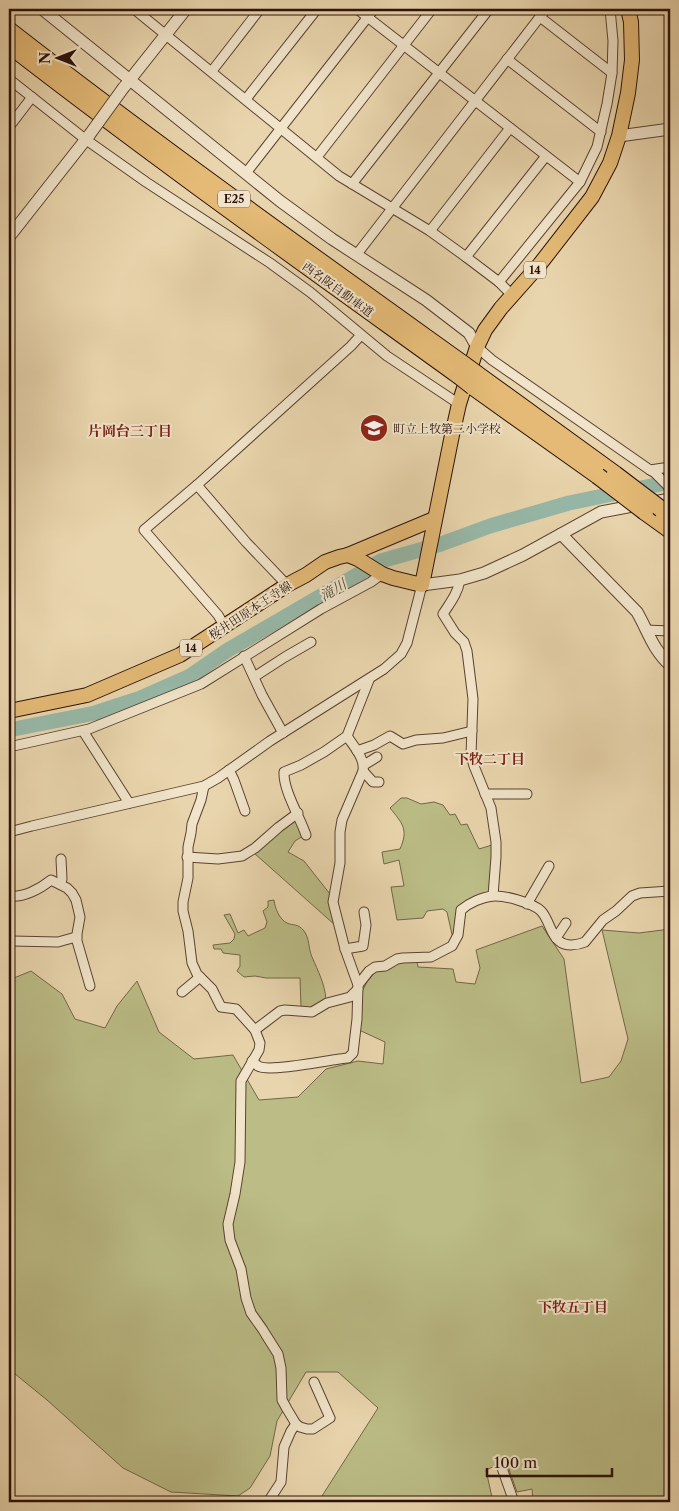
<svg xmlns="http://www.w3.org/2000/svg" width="679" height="1511" viewBox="0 0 679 1511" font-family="'Libre Caslon Text','Noto Serif JP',serif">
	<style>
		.green { fill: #bbbc86; stroke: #736647 }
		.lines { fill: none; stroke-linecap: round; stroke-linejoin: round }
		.river { stroke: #97b9a9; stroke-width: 15 }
		.minor-casing { stroke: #5a4231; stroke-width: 11 }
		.tertiary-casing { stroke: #5a4231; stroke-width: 13 }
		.primary-casing { stroke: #2b1108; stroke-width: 16 }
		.motorway-casing { stroke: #2b1108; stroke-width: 18 }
		.minor { stroke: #f1e4ca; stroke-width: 9 }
		.tertiary { stroke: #f1e4ca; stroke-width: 11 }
		.primary { stroke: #e4ba76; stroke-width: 14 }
		.motorway { stroke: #e4ba76; stroke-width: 16 }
		.tertiary-bridge-casing { stroke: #5a4231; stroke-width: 13; stroke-linecap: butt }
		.motorway-bridge-casing { stroke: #2b1108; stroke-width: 18; stroke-linecap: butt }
		.tertiary-bridge { stroke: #f1e4ca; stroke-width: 11 }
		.motorway-bridge { stroke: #e4ba76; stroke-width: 16 }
		.labels { text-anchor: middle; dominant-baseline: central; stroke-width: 4; stroke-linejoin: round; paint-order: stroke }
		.shield { fill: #f1e4ca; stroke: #665042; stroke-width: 1 }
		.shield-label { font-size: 11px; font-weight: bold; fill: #2b1108 }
		.street-label { font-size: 12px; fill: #2b1108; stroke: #f1e4ca }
		.poi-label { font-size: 12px; fill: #2b1108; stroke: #f1e4ca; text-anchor: start }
		.neighbourhood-label { font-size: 14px; font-weight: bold; fill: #7a1f14; stroke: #f1e4ca }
		.water-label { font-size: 14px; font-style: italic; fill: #514c40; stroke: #f1e4ca }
	</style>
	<rect width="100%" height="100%" fill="#e9d5ad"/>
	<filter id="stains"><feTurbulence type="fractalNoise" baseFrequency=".004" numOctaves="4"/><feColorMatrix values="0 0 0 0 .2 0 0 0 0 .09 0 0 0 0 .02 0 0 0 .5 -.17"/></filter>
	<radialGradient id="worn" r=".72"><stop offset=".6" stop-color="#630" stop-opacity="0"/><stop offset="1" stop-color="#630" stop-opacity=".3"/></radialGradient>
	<!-- green -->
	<g class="green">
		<path d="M401,798H407L421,804L434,802L443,805L450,815L455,814L461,825L467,824L479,849L492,845L491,894L460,907L453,939L447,912L443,909L427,911L423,918L397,920L391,887L404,886L399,860L384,864L382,852L400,849C409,829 402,823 390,808Z"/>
		<path d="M296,817L303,836L295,841L288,852L304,861L330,894L335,925L254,853Z"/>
		<path d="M274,900C275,908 279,919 287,923C293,926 298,923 304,931C310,939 308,948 312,957C318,971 325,984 326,1000L315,1008H301L300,978H266L255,976L244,977L237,971L240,966V955L223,953L221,949H214L213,945L230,943L234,939L235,934L224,915L230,914L238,933L244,930L248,936L265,928L267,922L263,911L268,907V901Z"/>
		<path d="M542,926L564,959L581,1083L609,1077L621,1061L628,1039L602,930L639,933L670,929V1502H533L532,1489L517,1492L506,1461L486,1470L493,1502H327L322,1496L378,1408L338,1372H306L277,1421L270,1456L250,1488L238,1496L171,1492L123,1468L47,1400L9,1369V980L31,971L62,994L75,1019L105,1028L117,1006L137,981L159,1032L194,1059L233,1055L259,1100L298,1097L326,1069L358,1061L383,1064L385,1042L359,1030L360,995L367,982L376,971L390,969L400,962L417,961L418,967L453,969L456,982L475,984L480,968L476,950Z"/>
	</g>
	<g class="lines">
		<!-- river -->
		<path class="river" d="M9,730L95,713L138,699L190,676L228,650L381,561L441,544L490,526L569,503L670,482"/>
		<defs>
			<g id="minor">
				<path d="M134,9L339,176L430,231L466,257L546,156"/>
				<path d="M357,9L580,182"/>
				<path d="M540,17L612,73"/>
				<path d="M507,59L601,132"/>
				<path d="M212,71L260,9"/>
				<path d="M9,79L85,139L146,182L270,263L310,292L387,356L459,404"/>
				<path d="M246,99L317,9"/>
				<path d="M9,127L32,97"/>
				<path d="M317,157L432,9"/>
				<path d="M246,173L374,9"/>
				<path d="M352,184L489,9"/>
				<path d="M430,231L510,128"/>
				<path d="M357,254L546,9"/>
				<path d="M466,257L499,282L512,295"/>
				<path d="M499,282L580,182L597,147L607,104L612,73L613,41L610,9"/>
				<path d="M477,347L492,360L650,470L655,473L670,488"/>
				<path d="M650,470L670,467"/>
				<path d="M197,485L246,542L287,585"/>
				<path d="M460,580C458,593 450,603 443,614L455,633L464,642L467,651L473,699L471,755L474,766L491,808L496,842V857L493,896"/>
				<path d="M225,627L218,615L144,530L197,485L351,346L361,335"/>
				<path d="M646,630L670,631"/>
				<path d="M244,656L262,695L283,733"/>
				<path d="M254,677L285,657L311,642"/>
				<path d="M83,731L129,803"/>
				<path d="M9,747L89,729L201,684L321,609L371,582L382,574"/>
				<path d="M357,751L374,745L390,736L403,744L416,740L443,738L472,731"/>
				<path d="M364,765L377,757"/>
				<path d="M229,770L234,780L245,811"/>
				<path d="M363,771L373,782H379"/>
				<path d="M204,786L201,800L192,824L191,833L188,847V878L183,902V911L188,931L192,963L197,974L212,989L221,1007L236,1009L255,1030L260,1043L259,1050L241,1081L240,1162L235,1194L228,1224L230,1240L241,1269L246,1298L251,1313L263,1330L266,1335L278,1354L281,1368L282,1400L287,1409L296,1424L300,1427L307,1429H313L330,1418L314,1382"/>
				<path d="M485,794H527"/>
				<path d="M9,832L32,826L204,786L218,778L270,741L384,669L401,654L407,643L422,585"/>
				<path d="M306,835C300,817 283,790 284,772L301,765L324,752L347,736L369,680"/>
				<path d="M187,857L218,859L242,856L255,848L279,827L298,813"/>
				<path d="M60,884L62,879L61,859"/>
				<path d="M9,896C23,898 40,889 51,880L67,888L72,893L76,900L80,917L77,934V941L90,986"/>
				<path d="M527,904L549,866"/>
				<path d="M556,938L566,923"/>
				<path d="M12,941L58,942L76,937"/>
				<path d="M345,949L363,946L366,925L364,912"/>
				<path d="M358,985L369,971L375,967L385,966L397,959L403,958L431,957L452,946L458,935L461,910C469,903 482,897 493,896C504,895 533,903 541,911C549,919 550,934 559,941C566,947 578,945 585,942L603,920L616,911L632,896L640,893L670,891"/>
				<path d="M182,992L200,977"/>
				<path d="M255,1030L280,1011L285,1010L312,1012L327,1003L350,997L358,989"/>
				<path d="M252,1061C253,1062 257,1065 258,1066C270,1073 332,1059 348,1058L353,1053L357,1019L358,985L345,949L333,902L340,863V832L342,820L363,771C365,758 354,747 347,736"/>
				<path d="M502,1468L514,1502"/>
				<path d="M268,1502L281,1482L284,1447L291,1431L296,1424"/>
			</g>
			<g id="tertiary">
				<path d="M42,9L280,201L332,239L426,300L469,333L477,347"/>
				<path d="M125,86L186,9"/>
				<path d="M619,136L670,129"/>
				<path d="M9,237L90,134"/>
				<path d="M561,534L637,612C648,631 653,650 670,665"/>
				<path d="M422,585L460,580L484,573L523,555L601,512L670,499"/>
			</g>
			<g id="primary">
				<path d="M348,555L434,519"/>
				<path d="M9,711L87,695L180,655L287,585L306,575L325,562L339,557L348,555L358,559L382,574L393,578L422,585L452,435L459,404L477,347L485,330L501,308L540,264L592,197L610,163L619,136L628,93L632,60L631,22L628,9"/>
			</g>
			<g id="motorway">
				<path d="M9,30C157,145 310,254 462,363"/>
				<path d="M9,45C156,159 308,267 459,376"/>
				<path d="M477,374L615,474"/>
				<path d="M473,387L598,476"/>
				<path d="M645,512L670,530"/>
			</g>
		</defs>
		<!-- minor casing -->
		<use href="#minor" class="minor-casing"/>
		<!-- tertiary casing -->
		<use href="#tertiary" class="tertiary-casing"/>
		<!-- primary casing -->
		<use href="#primary" class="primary-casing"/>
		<!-- motorway casing -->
		<use href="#motorway" class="motorway-casing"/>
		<!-- minor -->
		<use href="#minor" class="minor"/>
		<!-- tertiary -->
		<use href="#tertiary" class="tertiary"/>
		<!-- primary -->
		<use href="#primary" class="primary"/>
		<!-- motorway -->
		<use href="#motorway" class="motorway"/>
		<defs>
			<path id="tertiary-bridge" d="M90,134L124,87"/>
			<g id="motorway-bridge">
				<path d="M462,363L477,374"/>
				<path d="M459,376L473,387"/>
				<path d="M615,474L661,509"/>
				<path d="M598,476L645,512"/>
			</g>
		</defs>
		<!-- tertiary-bridge casing -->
		<use href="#tertiary-bridge" class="tertiary-bridge-casing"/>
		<!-- motorway-bridge casing -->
		<use href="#motorway-bridge" class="motorway-bridge-casing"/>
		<!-- tertiary-bridge -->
		<use href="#tertiary-bridge" class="tertiary-bridge"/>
		<!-- motorway-bridge -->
		<use href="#motorway-bridge" class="motorway-bridge"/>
	</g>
	<!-- icons -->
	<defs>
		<symbol id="school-disc" viewBox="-11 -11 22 22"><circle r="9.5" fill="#8f2418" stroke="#f1e4ca"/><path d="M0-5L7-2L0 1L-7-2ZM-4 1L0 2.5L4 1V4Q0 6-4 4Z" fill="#fff"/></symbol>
	</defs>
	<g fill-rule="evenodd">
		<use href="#school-disc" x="358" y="412" width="32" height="32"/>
	</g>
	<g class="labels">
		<!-- shield labels -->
		<g class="shield">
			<rect x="218" y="190.5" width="32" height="17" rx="4"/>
			<rect x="524" y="261.5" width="22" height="17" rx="4"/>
			<rect x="180" y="639.5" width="22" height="17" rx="4"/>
		</g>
		<g class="shield-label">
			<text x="234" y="199">E25</text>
			<text x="535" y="270">14</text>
			<text x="191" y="648">14</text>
		</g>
		<!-- street labels -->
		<g class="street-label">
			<text transform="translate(338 289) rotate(36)">西名阪自動車道</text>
			<text transform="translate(250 610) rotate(-33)">桜井田原本王寺線</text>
		</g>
		<!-- poi labels -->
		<g class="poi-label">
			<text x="393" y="428">町立上牧第二小学校</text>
		</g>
		<!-- neighbourhood labels -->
		<g class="neighbourhood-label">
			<text x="130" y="431">片岡台三丁目</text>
			<text x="490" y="759">下牧二丁目</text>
			<text x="573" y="1307">下牧五丁目</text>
		</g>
		<!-- water labels -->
		<g class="water-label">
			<text transform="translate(333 590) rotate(-31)">滝川</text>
		</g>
	</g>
	<!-- margin -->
	<rect width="679" height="1511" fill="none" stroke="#e9d5ad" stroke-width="30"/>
	<rect x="10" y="10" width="659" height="1491" fill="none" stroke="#2b1108" stroke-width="2.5"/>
	<rect x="15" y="15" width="649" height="1481" fill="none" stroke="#2b1108"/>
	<!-- north arrow -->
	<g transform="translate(58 58) rotate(270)" stroke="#f1e4ca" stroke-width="4" paint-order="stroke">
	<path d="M0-4L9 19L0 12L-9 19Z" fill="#2b1108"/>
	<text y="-8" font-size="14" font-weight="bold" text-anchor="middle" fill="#2b1108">N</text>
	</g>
	<!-- scale -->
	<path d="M487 1468v8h125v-8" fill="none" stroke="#2b1108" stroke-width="2.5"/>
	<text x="494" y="1468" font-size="15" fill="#2b1108" stroke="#f1e4ca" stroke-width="4" paint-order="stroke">100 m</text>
	<rect width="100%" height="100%" filter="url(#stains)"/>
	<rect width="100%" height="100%" fill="url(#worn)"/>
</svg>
